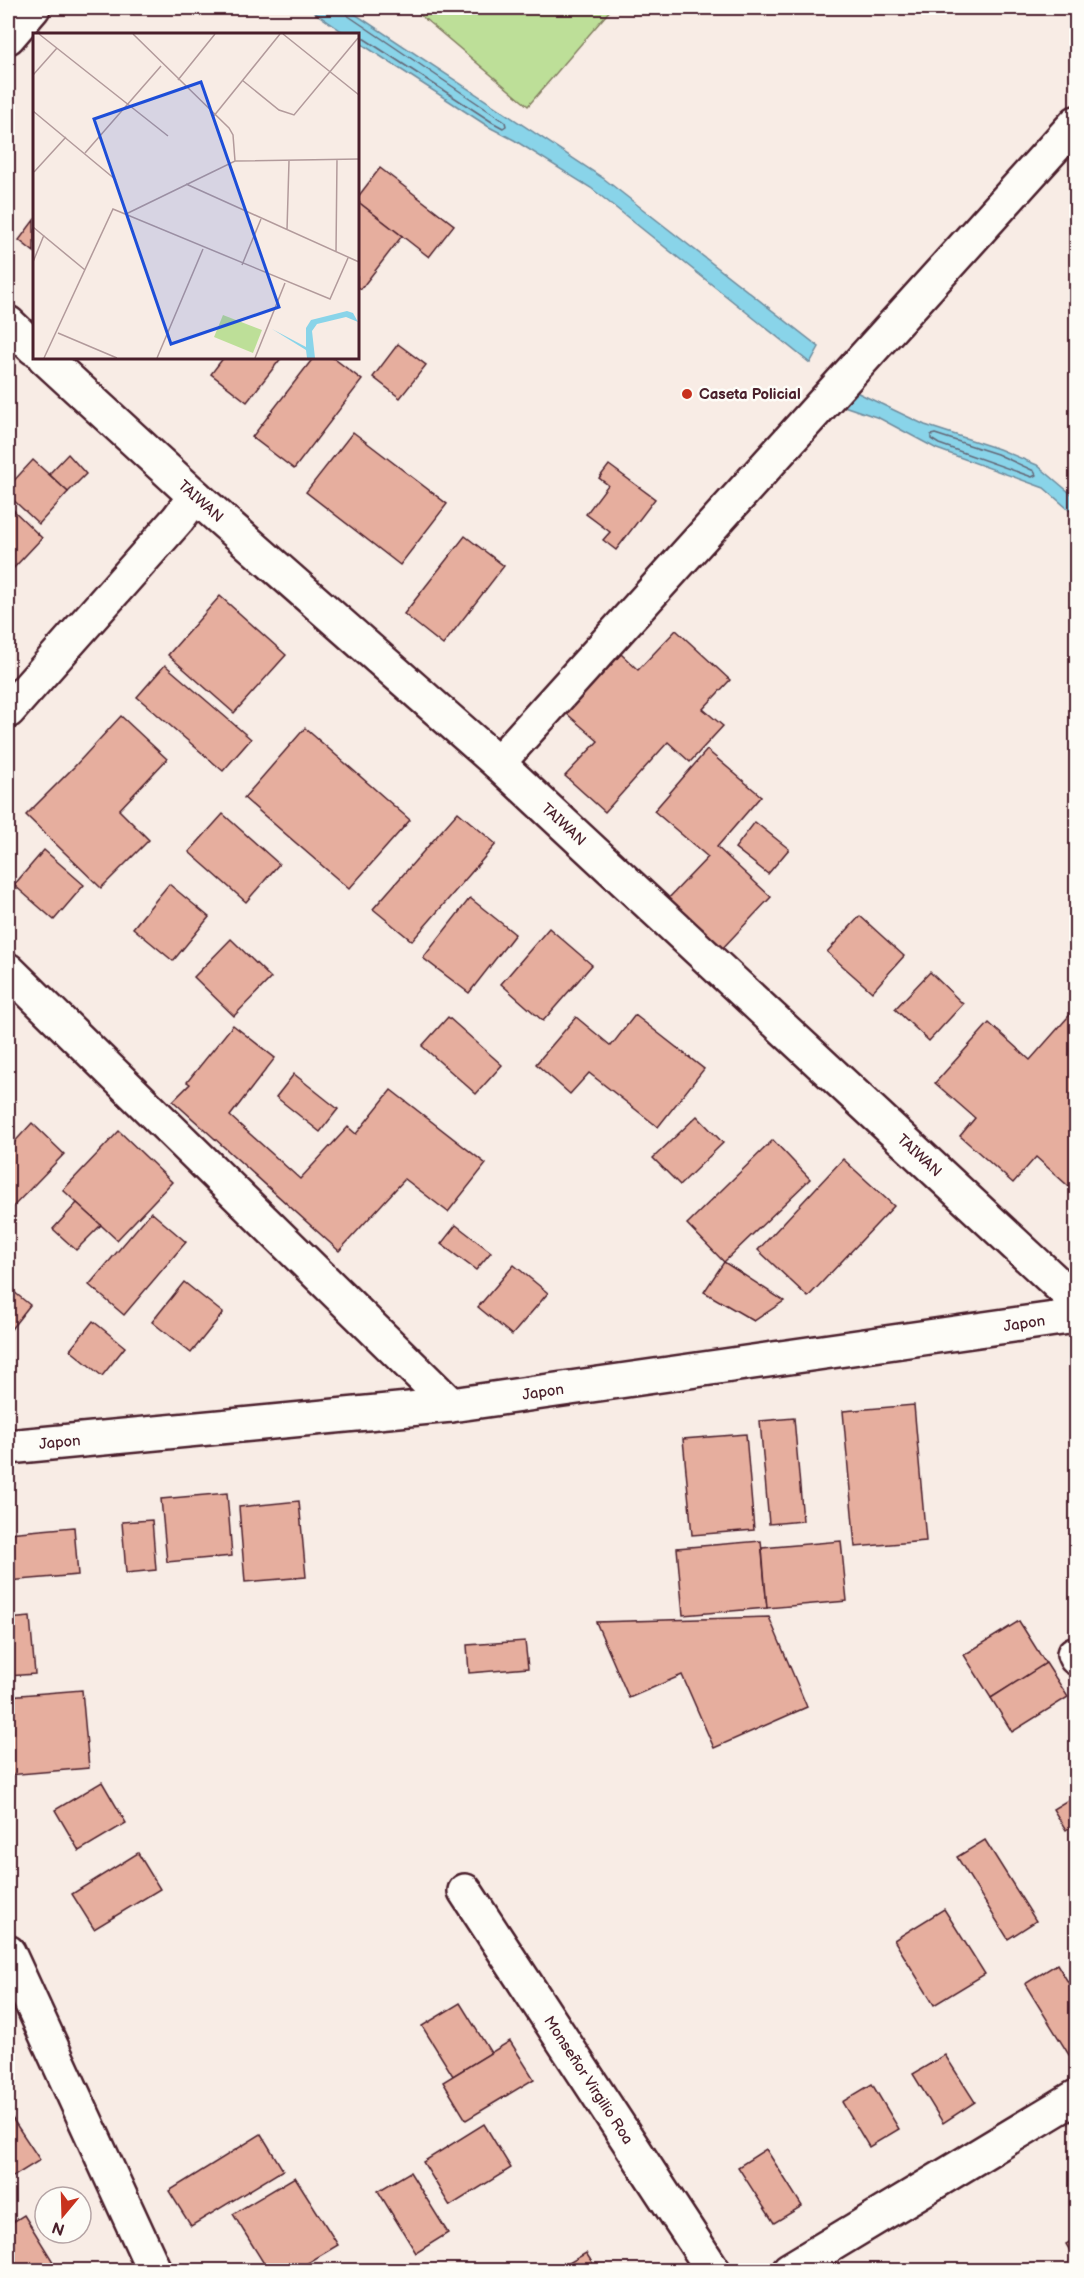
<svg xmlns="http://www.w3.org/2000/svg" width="1084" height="2278" viewBox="0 0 1084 2278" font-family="'Balsamiq Sans',sans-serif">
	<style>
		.green { fill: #bddf98; stroke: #847f62; stroke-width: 1.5 }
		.water { fill: #89d4e9; stroke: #708c9d; stroke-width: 1.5 }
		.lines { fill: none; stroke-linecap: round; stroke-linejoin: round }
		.shore { stroke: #636777; stroke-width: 1.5 }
		.building { fill: #e6ae9e; stroke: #4a1f2b; stroke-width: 1.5 }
		.street-casing { stroke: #4a1f2b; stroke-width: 38 }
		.secondary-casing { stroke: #4a1f2b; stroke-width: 38 }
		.street { stroke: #fdfcf7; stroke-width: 33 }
		.secondary { stroke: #fdfcf7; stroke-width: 33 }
		.poi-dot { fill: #c8321e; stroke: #fdfcf7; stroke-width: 2 }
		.labels { text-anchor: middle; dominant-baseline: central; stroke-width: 5; stroke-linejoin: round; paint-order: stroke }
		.poi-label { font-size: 15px; font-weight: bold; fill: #4a1f2b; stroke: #fdfcf7; text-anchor: start }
		.street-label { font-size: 15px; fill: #4a1f2b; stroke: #fdfcf7 }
		.inset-road { fill: none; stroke: #b29a9b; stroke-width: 1.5 }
		.view { fill: #1d4ed8; fill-opacity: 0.15; stroke: #1d4ed8; stroke-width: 3 }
		.inset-edge { fill: none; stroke: #4a1f2b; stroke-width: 3 }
	</style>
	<rect width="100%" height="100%" fill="#f8ece5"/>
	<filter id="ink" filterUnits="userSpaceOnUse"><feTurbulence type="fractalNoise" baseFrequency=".0167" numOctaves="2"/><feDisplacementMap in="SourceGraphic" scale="12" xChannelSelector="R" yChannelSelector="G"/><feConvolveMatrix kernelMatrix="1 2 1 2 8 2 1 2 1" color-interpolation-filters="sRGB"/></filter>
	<g filter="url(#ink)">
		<!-- green -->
		<path class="green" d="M412,8H612L528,106Z"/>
		<!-- water -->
		<g class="water">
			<path d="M308,8H346L603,178L819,347L810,363L591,188L514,140L489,127L357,41V34H346Z"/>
			<path d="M852,390L925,425L999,449L1037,465L1076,498V516L1044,488L937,449L879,418L841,405Z"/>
		</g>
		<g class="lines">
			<!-- shore -->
			<g class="shore">
				<path d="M344,8L347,15L505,122L506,126L503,128L492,122L363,38L357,37"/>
				<path d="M935,434L997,454L1034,471L1036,475L1032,477L939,444L931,439V435Z"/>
			</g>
		</g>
		<!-- building -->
		<g class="building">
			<path d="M380,168L454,225L429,257L357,201V198Z"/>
			<path d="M357,201L402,236L361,289L357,286Z"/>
			<path d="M34,220V252L19,240Z"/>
			<path d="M398,344L426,365L400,398L373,377Z"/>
			<path d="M224,357H282L247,402L211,374Z"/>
			<path d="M314,357H332L362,380L294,469L252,437Z"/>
			<path d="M353,432L447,504L400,565L306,492Z"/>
			<path d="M68,454L86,474L68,492L49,474Z"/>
			<path d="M33,460L68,492L39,524L8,495V487Z"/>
			<path d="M609,465L655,499L616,550L603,540L610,532L586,514L608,485L599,478Z"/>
			<path d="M8,505L42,538L8,574Z"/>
			<path d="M465,536L504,566L443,645L404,614Z"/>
			<path d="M220,596L286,655L234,713L168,655Z"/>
			<path d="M676,630L730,680L703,709L723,726L690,762L668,742L605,812L565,776L598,741L566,713L621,654L638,670Z"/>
			<path d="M165,665L251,739L223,771L137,697Z"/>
			<path d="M121,716L167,759L119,810L149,840L101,888L26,815L74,767Z"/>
			<path d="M305,728L410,820L349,889L244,798Z"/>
			<path d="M707,750L761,796L717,847L771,897L719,952L665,902L708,857L654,811Z"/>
			<path d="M458,812L496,844L412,941L373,909Z"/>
			<path d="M223,814L279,864L246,902L189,852Z"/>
			<path d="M755,822L789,849L768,874L735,848Z"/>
			<path d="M44,850L84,885L54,920L14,885Z"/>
			<path d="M169,884L209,917L173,961L133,928Z"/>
			<path d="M470,898L515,934L469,993L423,958Z"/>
			<path d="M860,916L904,956L872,992L827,952Z"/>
			<path d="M549,928L592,965L543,1021L501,984Z"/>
			<path d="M231,939L271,978L234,1016L194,977Z"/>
			<path d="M930,972L963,1004L929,1041L895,1009Z"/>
			<path d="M1076,1008V1193L1036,1157L1013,1183L960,1136L975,1118L935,1083L989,1023L1030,1060Z"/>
			<path d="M635,1015L704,1069L658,1127L589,1073L570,1094L536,1064L576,1017L611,1046Z"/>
			<path d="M448,1017L502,1065L476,1094L422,1046Z"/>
			<path d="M233,1025L275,1058L230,1116L300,1179L348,1127L356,1134L391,1090L486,1164L448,1212L405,1179L339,1251L173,1101L190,1084L187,1082Z"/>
			<path d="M294,1074L338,1109L320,1132L276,1097Z"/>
			<path d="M697,1116L723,1143L680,1185L653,1158Z"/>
			<path d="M32,1123L64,1154L8,1212V1149Z"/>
			<path d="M119,1131L172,1182L117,1240L63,1190Z"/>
			<path d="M773,1140L810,1179L724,1262L687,1224Z"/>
			<path d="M843,1159L894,1206L808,1297L758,1250Z"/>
			<path d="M77,1203L101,1225L76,1250L53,1229Z"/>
			<path d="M151,1212L186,1242L124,1315L89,1285Z"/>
			<path d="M456,1225L491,1252L476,1270L441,1244Z"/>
			<path d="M724,1262L784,1301L754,1321L704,1292Z"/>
			<path d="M514,1265L548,1293L512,1335L478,1307Z"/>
			<path d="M184,1282L223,1313L191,1353L152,1322Z"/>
			<path d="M8,1287L30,1305L8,1333Z"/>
			<path d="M93,1321L125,1347L102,1376L70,1350Z"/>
			<path d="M914,1405L926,1541L855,1547L843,1411Z"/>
			<path d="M794,1418L803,1521L769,1524L760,1421Z"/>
			<path d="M746,1434L754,1530L692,1535L683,1439Z"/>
			<path d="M227,1493L232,1556L167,1562L161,1499Z"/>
			<path d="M299,1501L306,1577L245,1582L239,1507Z"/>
			<path d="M152,1520L156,1570L126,1573L122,1522Z"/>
			<path d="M74,1527L78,1575L8,1581V1533Z"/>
			<path d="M761,1541L767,1608L683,1615L677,1548Z"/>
			<path d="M841,1541L847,1601L767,1608L762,1548Z"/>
			<path d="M30,1617L35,1674L8,1676V1619Z"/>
			<path d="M769,1617L807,1707L714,1748L682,1675L629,1698L596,1622Z"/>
			<path d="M1019,1621L1046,1664L991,1698L964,1655Z"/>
			<path d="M525,1641L528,1668L469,1673L467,1645Z"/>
			<path d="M1046,1663L1068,1697L1012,1732L991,1698Z"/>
			<path d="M82,1690L89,1768L8,1775V1696Z"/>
			<path d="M102,1782L126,1823L79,1851L55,1810Z"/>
			<path d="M1076,1795V1823L1066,1830L1053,1809Z"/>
			<path d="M985,1840L1036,1921L1008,1939L957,1857Z"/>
			<path d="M138,1853L160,1889L94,1929L72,1894Z"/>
			<path d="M944,1909L985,1974L934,2005L894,1940Z"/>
			<path d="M1057,1964L1076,1995V2050L1069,2055L1025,1984Z"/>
			<path d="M460,2003L491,2053L453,2076L422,2026Z"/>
			<path d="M510,2041L534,2079L466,2120L443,2082Z"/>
			<path d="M945,2055L975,2102L943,2123L913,2074Z"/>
			<path d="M872,2084L899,2129L869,2147L842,2102Z"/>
			<path d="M8,2112L40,2160L8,2180Z"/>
			<path d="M484,2124L511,2168L450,2206L423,2162Z"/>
			<path d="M261,2134L283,2170L191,2226L169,2191Z"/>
			<path d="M766,2149L802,2206L774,2223L738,2167Z"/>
			<path d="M410,2172L448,2233L416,2253L378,2191Z"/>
			<path d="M295,2177L338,2245L296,2270H268L233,2214Z"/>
			<path d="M24,2215L55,2265L47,2270H13L8,2262V2225Z"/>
			<path d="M1076,2238V2261L1066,2244Z"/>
			<path d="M586,2253L597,2270H557Z"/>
		</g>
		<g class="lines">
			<defs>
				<g id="street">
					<path d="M8,37L33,8"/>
					<path d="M8,323L34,348"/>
					<path id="s1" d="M44,357L195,496L498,763L1076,1301"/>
					<path d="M8,711L178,519L195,496"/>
					<path d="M498,763L1076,123"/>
					<path d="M8,970L451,1405"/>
					<path d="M1074,1654L1076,1658"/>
					<path id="s2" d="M465,1891L713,2270"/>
					<path d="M8,1952L154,2270"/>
					<path d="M789,2270L1076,2097"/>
				</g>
				<g id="secondary">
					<path id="s3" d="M8,1447L451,1405L1076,1316"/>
				</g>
			</defs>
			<!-- street casing -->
			<use href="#street" class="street-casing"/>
			<!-- secondary casing -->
			<use href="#secondary" class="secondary-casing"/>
			<!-- street -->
			<use href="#street" class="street"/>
			<!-- secondary -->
			<use href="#secondary" class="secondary"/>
		</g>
	</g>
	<!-- markers -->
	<circle class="poi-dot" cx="687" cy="394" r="6"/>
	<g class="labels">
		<!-- poi labels -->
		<g class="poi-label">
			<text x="699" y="394">Caseta Policial</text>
		</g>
		<!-- street labels -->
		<g class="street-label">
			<text stroke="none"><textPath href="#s1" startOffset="213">TAIWAN</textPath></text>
			<text stroke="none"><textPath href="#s1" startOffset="699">TAIWAN</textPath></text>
			<text stroke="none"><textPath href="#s1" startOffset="1185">TAIWAN</textPath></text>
			<text stroke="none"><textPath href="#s3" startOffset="1024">Japon</textPath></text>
			<text stroke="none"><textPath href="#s3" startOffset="538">Japon</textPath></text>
			<text stroke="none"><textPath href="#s3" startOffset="52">Japon</textPath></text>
			<text stroke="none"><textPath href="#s2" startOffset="226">Monseñor Virgilio Roa</textPath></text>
		</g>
	</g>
	<!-- overview -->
	<g transform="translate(33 33)">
		<rect width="326" height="326" fill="#f8ece5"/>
		<path d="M190,282L229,297L220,320L181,304Z" fill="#bddf98"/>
		<path d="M314,278L320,280L325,289L313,284L284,291L279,298L282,325H274L273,317L239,296L273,314V295L278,287Z" fill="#89d4e9"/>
		<path class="inset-road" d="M6,1L135,103M100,1L196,95L200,102L202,128M250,1L326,62M0,42L24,15M145,47L182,1M209,47L246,77L261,82L325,5M0,78L83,147M180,84L247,1M52,120L128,33M1,139L33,104M153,151L326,229M93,181L202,128L326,126M0,194L52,237M254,197L256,128M303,219L304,126M0,229L11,202M209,232L228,186M25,300L84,325M11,325L80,176L297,266L315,225M124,325L170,216M222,325L252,250"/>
		<path class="view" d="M168,49L246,274L138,311L61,86Z"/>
		<rect width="326" height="326" class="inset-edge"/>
	</g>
	<!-- margin -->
	<rect width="1084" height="2278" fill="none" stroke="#fdfcf7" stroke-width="30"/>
	<rect x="15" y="15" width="1054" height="2248" fill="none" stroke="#4a1f2b" stroke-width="2" filter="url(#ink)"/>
	<!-- north arrow -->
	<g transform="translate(63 2215) rotate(199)"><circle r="28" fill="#fdfcf7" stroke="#b5a4a5" stroke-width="1.5"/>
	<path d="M0-4.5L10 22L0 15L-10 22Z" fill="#c8321e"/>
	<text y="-9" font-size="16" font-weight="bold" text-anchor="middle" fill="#4a1f2b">N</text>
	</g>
</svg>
